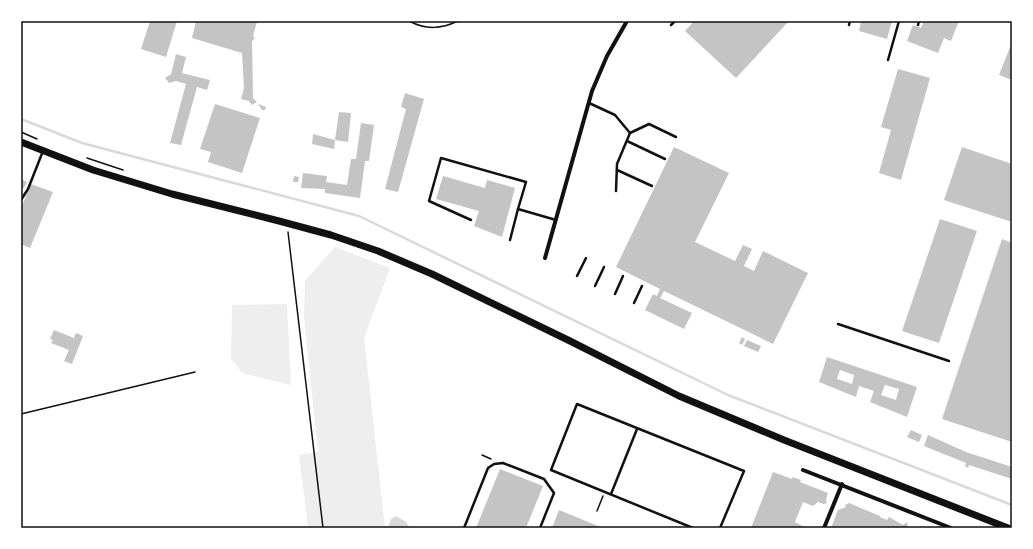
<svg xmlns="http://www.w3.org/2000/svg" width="1033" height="549" viewBox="0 0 1033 549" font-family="Mulish,sans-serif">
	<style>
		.green { fill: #eee }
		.water { fill: #d9d9d9 }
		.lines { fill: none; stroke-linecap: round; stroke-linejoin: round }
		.stream { stroke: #d9d9d9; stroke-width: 2.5 }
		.building { fill: #c4c4c4; fill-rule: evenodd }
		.path { stroke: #111; stroke-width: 1.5 }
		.service { stroke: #111; stroke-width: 2.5 }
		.minor { stroke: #111; stroke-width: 4 }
		.secondary { stroke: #111; stroke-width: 7 }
		.neatline { fill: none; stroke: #111; stroke-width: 1.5 }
	</style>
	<rect width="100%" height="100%" fill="#fff"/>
	<!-- green -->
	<g class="green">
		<path d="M335,247L390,268L364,338L385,528H308L299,455L318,452L304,319L305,281Z"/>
		<path d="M287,304L291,385L242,373L231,358L232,305Z"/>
	</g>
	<!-- water -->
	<path class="water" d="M396,516L406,522L410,528H388L391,519Z"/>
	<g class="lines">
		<!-- stream -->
		<path class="stream" d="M21,119L82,143L359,216L728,395L1012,505"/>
	</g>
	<!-- building -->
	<g class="building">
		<path d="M150,21H177L166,57L141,49Z"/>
		<path d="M196,21L257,22L253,36L255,38L252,41L253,98L257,102L252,105L249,101L241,99L244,88L242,53L192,38Z"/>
		<path d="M694,21H789L736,78L685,31Z"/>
		<path d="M861,21H892L887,39L859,31Z"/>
		<path d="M924,21H959L951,41L944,38L938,53L907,41L913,25L921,28Z"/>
		<path d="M1012,42V80L999,75Z"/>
		<path d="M176,54L186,57L182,73L210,80L207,90L197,87L181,145L170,143L186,84L176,81L169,83L165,78L171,74Z"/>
		<path d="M898,69L930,78L901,180L879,173L891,130L881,127Z"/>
		<path d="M405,93L424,99L398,192L385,189L406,109L401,107Z"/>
		<path d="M215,104L260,118L242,173L208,162L211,152L200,149Z"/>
		<path d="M258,104L266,107L265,110H262Z"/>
		<path d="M339,112L351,113L348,142L335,140L334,149L312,144L313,134L335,140Z"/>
		<path d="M361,123L374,125L369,161H365L360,198L325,193V189L301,188L303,173L327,176L326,182L347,185L351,159H356Z"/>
		<path d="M674,147L729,173L695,242L735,261L743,245L752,249L744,266L754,271L763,251L808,273L773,344L664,291L660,298L692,313L684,329L645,310L653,294L657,296L660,289L616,267Z"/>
		<path d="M962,147L1012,164V222L944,200Z"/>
		<path d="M294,176L299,177L298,182H293Z"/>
		<path d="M443,176L485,188L487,180L515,188L502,237L474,226L479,211L436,199Z"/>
		<path d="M21,179L27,182L24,188L21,187Z"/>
		<path d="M31,184L53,192L30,248L21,244V208Z"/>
		<path d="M940,219L977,231L939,343L902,331Z"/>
		<path d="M1002,239L1012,243V442L942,419Z"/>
		<path d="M54,330L74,338L76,333L83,336L72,364L64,361L69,350L51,343L53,340L50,339Z"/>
		<path d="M742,337L745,339L742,345L739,343Z"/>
		<path d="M747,340L761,346L758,352L744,346Z"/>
		<path d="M827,357L917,387L907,417L870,402L874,391L859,386L856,397L819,382ZM840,370L854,375L852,384L837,379ZM885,385L899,389L896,400L881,395Z"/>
		<path d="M911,430L922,435L919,442L907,437Z"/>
		<path d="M928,435L966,452L1012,467V479L969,465L968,468L965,466L966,463L924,446Z"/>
		<path d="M500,469L543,486L526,528H476Z"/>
		<path d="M773,472L792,479L793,477L801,480L800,482L828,493L826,500L827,503L824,504L818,502L813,506L803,502L795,522L806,528H751Z"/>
		<path d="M849,503L880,516V517L887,520L889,517L903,525L907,522L908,527L910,528H831L838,510L846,507L845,505Z"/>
		<path d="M559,510L603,528H552Z"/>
	</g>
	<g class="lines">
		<!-- path -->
		<g class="path">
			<path d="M409,21C426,30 441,29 458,21"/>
			<path d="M21,132L37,139"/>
			<path d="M87,158L123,170"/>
			<path d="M288,232L323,528"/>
			<path d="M21,414L195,372"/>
			<path d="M482,455L491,459"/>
			<path d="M597,511L603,496"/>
		</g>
		<!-- service -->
		<g class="service">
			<path d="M671,25L675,21"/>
			<path d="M849,25L850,21"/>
			<path d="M918,25L919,21"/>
			<path d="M888,60L899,21"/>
			<path d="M589,103L615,115L630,133"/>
			<path d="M627,141L665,159"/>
			<path d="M617,170L652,186"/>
			<path d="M616,191L617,164L630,133L649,124L676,137"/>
			<path d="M21,200L28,189L43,151"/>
			<path d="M471,220L429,201L441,158L526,182L518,209L556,220"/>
			<path d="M510,240L518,209"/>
			<path d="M577,276L586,258"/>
			<path d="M595,286L604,267"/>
			<path d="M615,294L623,276"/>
			<path d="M634,303L642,286"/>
			<path d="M838,324L949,361"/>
			<path d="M611,494L637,429"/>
			<path d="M464,528L488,468L494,464L503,463L544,479L554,493L540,528"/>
			<path d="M693,528L551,470L577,404L744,471L720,528"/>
		</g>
		<!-- minor -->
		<g class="minor">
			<path d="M545,258L592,91L607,56L627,21"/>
			<path d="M803,470L951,528"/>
			<path d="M824,528L842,484"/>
		</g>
		<!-- secondary -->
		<path class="secondary" d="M21,142L93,170L172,194L279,221L331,235L378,251L432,274L568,340L679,396L784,440L1008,528"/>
	</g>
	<!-- border -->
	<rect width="1033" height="549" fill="none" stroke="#ffffff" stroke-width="44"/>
	<rect x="22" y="22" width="989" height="505" class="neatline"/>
</svg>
